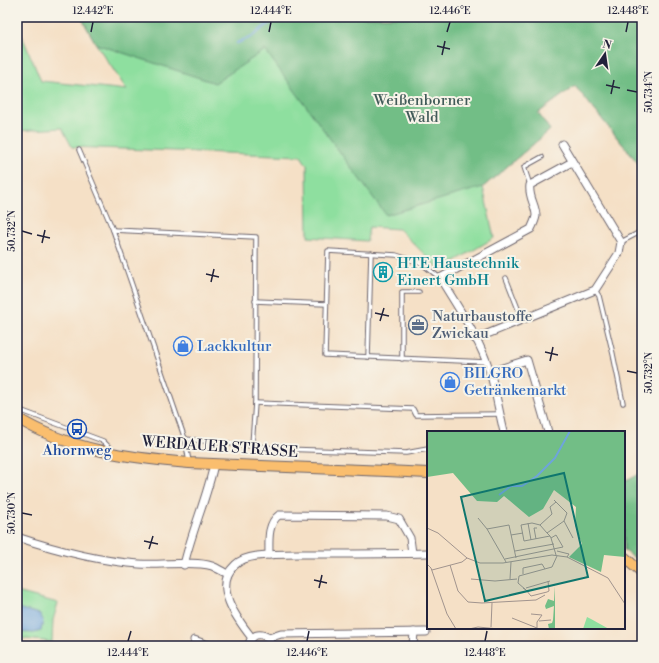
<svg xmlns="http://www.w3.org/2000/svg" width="659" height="663" viewBox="0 0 659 663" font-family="'Libre Bodoni',serif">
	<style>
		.green { fill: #8edf9f; stroke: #58806d }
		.forest { fill: #72be86; stroke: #4a7060 }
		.water { fill: #6ea4dc; stroke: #48638c }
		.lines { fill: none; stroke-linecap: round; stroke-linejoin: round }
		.stream { stroke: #6ea4dc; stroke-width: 2.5 }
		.lane-casing { stroke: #6c646c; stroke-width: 5.5 }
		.street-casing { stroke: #6c646c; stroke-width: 9 }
		.primary-casing { stroke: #6c646c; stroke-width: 12 }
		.lane { stroke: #fff; stroke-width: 3.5 }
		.street { stroke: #fff; stroke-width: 7 }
		.primary { stroke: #fabe6e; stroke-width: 10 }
		.ticks { fill: none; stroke: #22223b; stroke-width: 1.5 }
		.labels { text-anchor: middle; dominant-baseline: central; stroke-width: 4; stroke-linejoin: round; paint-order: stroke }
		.park-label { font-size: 15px; fill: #425b59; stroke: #f7f3e8 }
		.culture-label { font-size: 15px; fill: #0d838f; stroke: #f7f3e8; text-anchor: start }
		.service-label { font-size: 15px; fill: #4e5e75; stroke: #f7f3e8; text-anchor: start }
		.shop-label { font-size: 15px; fill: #366cbe; stroke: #f7f3e8; text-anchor: start }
		.street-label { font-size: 15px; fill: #22223b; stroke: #f7f3e8 }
		.transit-label { font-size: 15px; fill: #164399; stroke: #f7f3e8 }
		.inset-river { fill: none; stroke: #6ea4dc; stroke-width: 2 }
		.inset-road { fill: none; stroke: #a1948e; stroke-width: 1 }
		.view { fill: #0f766e; fill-opacity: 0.15; stroke: #0f766e; stroke-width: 2 }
		.inset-edge { fill: none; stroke: #22223b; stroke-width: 2 }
		.neatline { fill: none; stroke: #22223b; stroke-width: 1.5 }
		.ticks-label { font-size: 10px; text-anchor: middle; fill: #22223b }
	</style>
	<rect width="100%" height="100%" fill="#f7f3e8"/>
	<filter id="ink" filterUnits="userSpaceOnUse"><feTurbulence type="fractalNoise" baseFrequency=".025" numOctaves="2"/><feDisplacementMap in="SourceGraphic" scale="8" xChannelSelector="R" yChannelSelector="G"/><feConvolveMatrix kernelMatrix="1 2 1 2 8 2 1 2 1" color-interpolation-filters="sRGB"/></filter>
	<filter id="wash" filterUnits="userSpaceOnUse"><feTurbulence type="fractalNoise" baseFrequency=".012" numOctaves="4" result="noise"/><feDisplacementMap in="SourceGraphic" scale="16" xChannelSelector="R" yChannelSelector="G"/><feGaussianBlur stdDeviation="0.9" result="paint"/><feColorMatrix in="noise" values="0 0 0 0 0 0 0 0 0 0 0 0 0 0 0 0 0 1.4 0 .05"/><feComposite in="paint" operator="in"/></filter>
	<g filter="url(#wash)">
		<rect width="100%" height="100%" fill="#f5e0c6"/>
		<!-- green -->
		<g class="green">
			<path d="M81,17H642V168L575,86L538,113L550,130L483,187L494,238L440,270L399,229L369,227L367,241L308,237L307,165L301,156L72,147L62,128L17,131V24L41,81L127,90L96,44Z"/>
			<path d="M17,592L58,603L53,620L52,642L17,638Z"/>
		</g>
		<!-- forest -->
		<g class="forest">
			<path d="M81,17H642V168L575,86L538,113L550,130L483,187L386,215L265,50L215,83L96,44Z"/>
			<path d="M642,472V564L624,550V482Z"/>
		</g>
		<!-- water -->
		<path class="water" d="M17,608L40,614L43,620L41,631L34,633L17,632Z"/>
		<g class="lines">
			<!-- stream -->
			<path class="stream" d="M237,43L251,37L274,20L285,17"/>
		</g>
	</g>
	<g filter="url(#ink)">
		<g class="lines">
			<defs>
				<g id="lane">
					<path d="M79,150L113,230"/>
					<path d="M530,185L524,167L542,157"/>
					<path d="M621,242L642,231"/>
					<path d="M440,278L421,263L396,255L328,251L325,355L486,362"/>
					<path d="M506,278L522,319"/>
					<path d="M595,290L599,296L613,354L623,403"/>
					<path d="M255,301L326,304"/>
					<path d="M368,357L371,253"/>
					<path d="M402,359V292H419"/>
					<path d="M255,403L413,409L416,415L500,414"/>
					<path d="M17,409L103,441L111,449"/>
					<path d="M185,439L282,449L406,453L428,449"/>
					<path d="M189,462L185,439L113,230L256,237L255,403L252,445"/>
				</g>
				<g id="street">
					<path d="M475,339L595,290L619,253L621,242L562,144"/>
					<path d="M490,372L527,360L548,432"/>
					<path d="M504,432C499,412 496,392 490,372C480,339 458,308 440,278L531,229C533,225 535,221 536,216C536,205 528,197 530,185L572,162"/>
					<path d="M17,537C56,550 97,561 139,564C160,566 193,560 212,566C217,568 223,572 228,574"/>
					<path d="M269,555C269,541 267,524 279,515L387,516L399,519L410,538L412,553"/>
					<path d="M184,565C192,530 207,498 214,464"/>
					<path d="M252,638C237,619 212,586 235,565C241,559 249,557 257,556C277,553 298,554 318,554C355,554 391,554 428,553"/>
					<path d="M269,638L281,634L426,632"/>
					<path d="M194,640L211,646"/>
					<path d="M249,646C250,634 260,632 269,638L270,646"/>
					<path d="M413,646L414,632"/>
				</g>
				<g id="primary">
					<path d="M17,418C69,450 130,458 189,463L387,471L428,473"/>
					<path d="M624,557L642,573"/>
				</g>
			</defs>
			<!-- lane casing -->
			<use href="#lane" class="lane-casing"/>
			<!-- street casing -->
			<use href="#street" class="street-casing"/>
			<!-- primary casing -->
			<use href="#primary" class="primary-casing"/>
			<!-- lane -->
			<use href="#lane" class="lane"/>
			<!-- street -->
			<use href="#street" class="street"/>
			<!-- primary -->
			<use href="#primary" class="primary"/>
		</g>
	</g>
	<!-- ticks -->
	<path class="ticks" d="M91,32L93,22M269,32L271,22M447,32L450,22M626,32L628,22M437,46L450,49M442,55L445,41M606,85L620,88M627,90L637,92M611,94L614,80M22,231L32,234M37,235L50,238M42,243L45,230M206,274L219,277M211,282L214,269M375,313L389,316M380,321L384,308M545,352L558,355M550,361L553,347M627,371L637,373M22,513L32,515M144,541L158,544M149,549L153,536M314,580L327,583M319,588L322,575M128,641L131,631M307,641L309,631M485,641L487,631"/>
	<!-- icons -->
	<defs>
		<symbol id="building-ring" viewBox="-11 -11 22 22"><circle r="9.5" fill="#f7f3e8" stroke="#0f9aa8" stroke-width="1.5"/><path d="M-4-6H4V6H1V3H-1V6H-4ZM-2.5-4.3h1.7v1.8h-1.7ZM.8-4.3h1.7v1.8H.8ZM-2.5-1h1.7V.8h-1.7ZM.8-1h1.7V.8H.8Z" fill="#0f9aa8"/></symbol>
		<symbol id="office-ring" viewBox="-11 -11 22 22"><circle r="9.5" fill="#f7f3e8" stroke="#5c6f8a" stroke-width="1.5"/><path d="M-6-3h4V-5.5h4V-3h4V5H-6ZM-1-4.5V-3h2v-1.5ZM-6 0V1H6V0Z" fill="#5c6f8a"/></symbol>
		<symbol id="shop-ring" viewBox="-11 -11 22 22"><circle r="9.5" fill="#f7f3e8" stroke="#3f7fe0" stroke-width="1.5"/><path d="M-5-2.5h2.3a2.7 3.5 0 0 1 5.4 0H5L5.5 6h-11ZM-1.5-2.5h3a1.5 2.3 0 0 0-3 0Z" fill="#3f7fe0"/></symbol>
		<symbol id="bus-ring" viewBox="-11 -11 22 22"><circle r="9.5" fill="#f7f3e8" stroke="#1a4fb4" stroke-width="1.5"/><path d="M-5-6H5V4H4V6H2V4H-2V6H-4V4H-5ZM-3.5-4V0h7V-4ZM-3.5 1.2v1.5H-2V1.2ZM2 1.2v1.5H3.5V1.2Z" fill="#1a4fb4"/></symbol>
	</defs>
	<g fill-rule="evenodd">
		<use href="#building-ring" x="372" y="261" width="22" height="22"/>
		<use href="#office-ring" x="407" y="314" width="22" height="22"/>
		<use href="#shop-ring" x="172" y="335" width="22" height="22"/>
		<use href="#shop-ring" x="439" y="371" width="22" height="22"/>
		<use href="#bus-ring" x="66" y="418" width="22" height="22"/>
	</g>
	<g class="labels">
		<!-- park labels -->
		<g class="park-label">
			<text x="422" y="100">Weißenborner<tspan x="422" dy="17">Wald</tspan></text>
		</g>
		<!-- culture labels -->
		<g class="culture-label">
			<text x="397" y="263">HTE Haustechnik<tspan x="397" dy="17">Einert GmbH</tspan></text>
		</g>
		<!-- service labels -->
		<g class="service-label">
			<text x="432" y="316">Naturbaustoffe<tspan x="432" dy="17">Zwickau</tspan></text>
		</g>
		<!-- shop labels -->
		<g class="shop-label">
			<text x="197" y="346">Lackkultur</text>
			<text x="464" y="373">BILGRO<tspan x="464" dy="17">Getränkemarkt</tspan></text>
		</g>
		<!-- street labels -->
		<g class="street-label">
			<text transform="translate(220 447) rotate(4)">WERDAUER STRASSE</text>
		</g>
		<!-- transit labels -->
		<g class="transit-label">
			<text x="77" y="450">Ahornweg</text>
		</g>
	</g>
	<!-- overview -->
	<g transform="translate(427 431)">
		<rect width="198" height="198" fill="#f5e0c6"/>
		<path d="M160,186L164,188L182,198H156Z" fill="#8edf9f"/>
		<path d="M0,0H198V126L177,124L174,141L142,126L155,113L148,94L149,76L127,59L116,78L102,86L77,65L70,71L50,70L26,42L0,46ZM128,155V198H122L121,193L125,192L126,189L127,175L119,178L118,175L121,168L127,170Z" fill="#72be86"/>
		<path class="inset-river" d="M72,64L84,55H95L110,45L128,27L143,0"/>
		<path class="inset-road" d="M127,69L140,82M51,87L60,98M137,90L146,107M101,92L104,109M113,94L125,83L123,76L129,71M0,97L11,102L40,127L53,132H76L125,124L140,126L181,147L198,173M120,102L137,90L140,82M84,104L96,102M123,105L97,110L94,94L105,92L113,94L120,102L123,105L124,107L129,124M109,108L107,97H110M88,120L127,113M130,120L142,123L140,126M78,128L136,116L129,104L124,107M79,131L60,98L82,94L89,127M0,133L4,137L20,183L29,198M23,134L31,160L41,171L55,172L109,169L118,164M5,139L35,131L40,127M96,143V137L115,133L118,138M44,148L68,150L90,148M83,148L84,131M96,157L99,159L91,152L92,145L125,136L130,125M99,157L123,150M99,159L104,165L120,161L122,160L121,150M104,183L115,184L110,191V198M85,187L110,197M112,190L124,189M64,196L65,172M42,198L51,196L72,198"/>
		<path class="view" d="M137,42L161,146L58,170L34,66Z"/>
		<rect width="198" height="198" class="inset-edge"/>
	</g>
	<!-- margin -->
	<rect width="659" height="663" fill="none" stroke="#f7f3e8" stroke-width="44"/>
	<!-- north arrow -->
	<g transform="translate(605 54) rotate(13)" stroke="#f7f3e8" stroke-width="3" paint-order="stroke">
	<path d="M0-3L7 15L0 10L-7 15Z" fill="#22223b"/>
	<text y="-6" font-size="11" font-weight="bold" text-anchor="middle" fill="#22223b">N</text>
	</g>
	<rect x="22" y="22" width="615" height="619" class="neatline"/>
	<g class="ticks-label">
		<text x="93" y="14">12.442°E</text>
		<text x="271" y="14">12.444°E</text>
		<text x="450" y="14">12.446°E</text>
		<text x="628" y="14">12.448°E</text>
		<text transform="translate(648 92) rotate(-90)" y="4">50.734°N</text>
		<text transform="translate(11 231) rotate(-90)" y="4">50.732°N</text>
		<text transform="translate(648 373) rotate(-90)" y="4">50.732°N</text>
		<text transform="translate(11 513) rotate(-90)" y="4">50.730°N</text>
		<text x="128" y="656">12.444°E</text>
		<text x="307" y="656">12.446°E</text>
		<text x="485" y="656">12.448°E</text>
	</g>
</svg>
